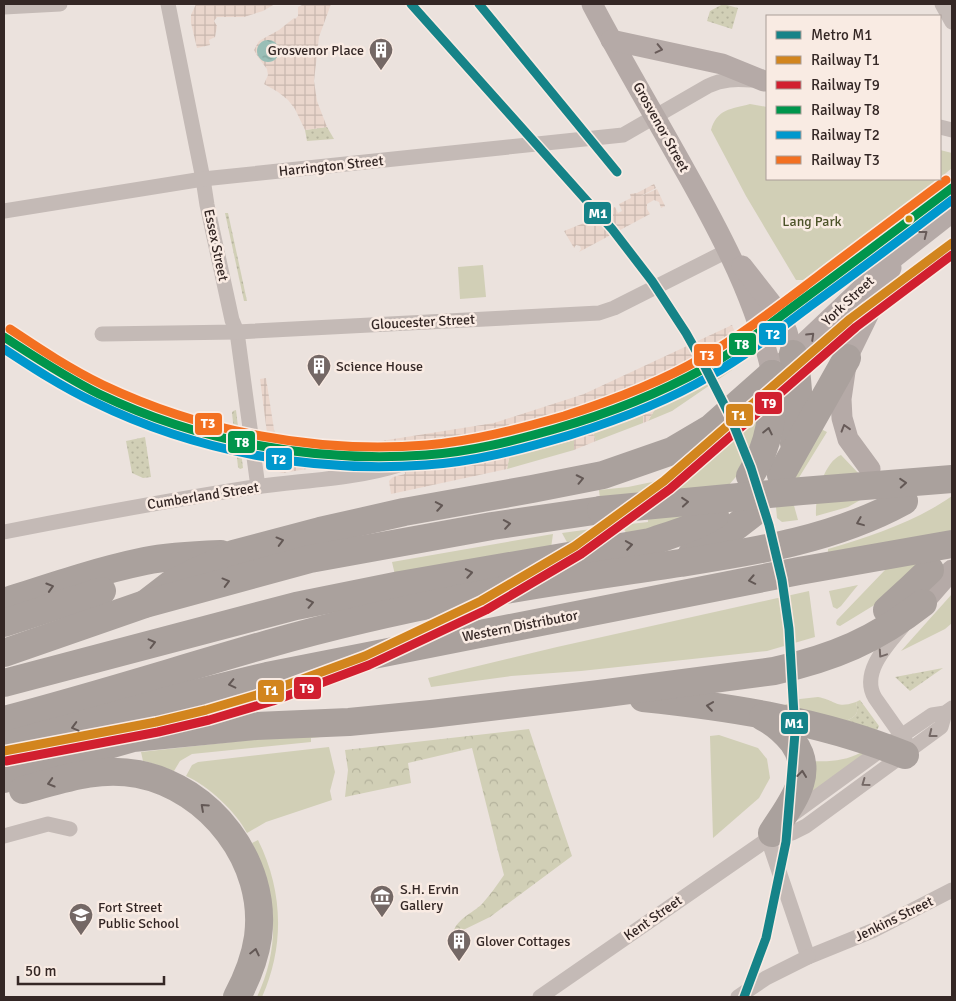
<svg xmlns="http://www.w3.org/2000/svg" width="956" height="1001" viewBox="0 0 956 1001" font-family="Signika,sans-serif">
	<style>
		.green { fill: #d1cfb6 }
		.forest { fill: url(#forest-crowns) }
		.garden { fill: url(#garden-dots) }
		.plaza { fill: url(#plaza-grid) }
		.water { fill: url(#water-ripples) }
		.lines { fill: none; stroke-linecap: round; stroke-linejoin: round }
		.street { stroke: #c4bab6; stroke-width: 15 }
		.secondary { stroke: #b5aaa7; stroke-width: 21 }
		.highway { stroke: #aaa19d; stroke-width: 28 }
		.highway-bridge { stroke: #aaa19d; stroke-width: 28 }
		.rail-1-casing { stroke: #f9ebe3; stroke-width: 12 }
		.rail-2-casing { stroke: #f9ebe3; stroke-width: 12 }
		.rail-3-casing { stroke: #f9ebe3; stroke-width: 12 }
		.rail-4-casing { stroke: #f9ebe3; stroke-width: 12 }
		.rail-5-casing { stroke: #f9ebe3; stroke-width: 12 }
		.rail-1 { stroke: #d2851e; stroke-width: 9 }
		.rail-2 { stroke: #d11f2f; stroke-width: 9 }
		.rail-3 { stroke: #00954c; stroke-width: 9 }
		.rail-4 { stroke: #0098cd; stroke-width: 9 }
		.rail-5 { stroke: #f37021; stroke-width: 9 }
		.metro-1-casing { stroke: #f9ebe3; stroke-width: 12 }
		.metro-1 { stroke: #168388; stroke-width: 9 }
		.oneway { stroke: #685b59 }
		.oneway2 { stroke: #635855 }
		.oneway3 { stroke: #756966 }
		.bus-dot { fill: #c68609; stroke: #f9ebe3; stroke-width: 2 }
		.labels { text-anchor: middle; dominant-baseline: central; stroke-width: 5; stroke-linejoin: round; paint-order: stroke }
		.poi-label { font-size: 14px; fill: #342725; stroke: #f9ebe3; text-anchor: start }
		.street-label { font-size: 14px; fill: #342725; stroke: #f9ebe3 }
		.park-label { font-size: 14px; fill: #4c5329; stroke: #f9ebe3 }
		.line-badge { stroke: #f9ebe3; stroke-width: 2 }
		.badge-label { font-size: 14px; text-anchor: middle; font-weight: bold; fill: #fff }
	</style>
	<defs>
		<pattern id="forest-crowns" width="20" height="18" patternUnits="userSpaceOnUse" patternTransform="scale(1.25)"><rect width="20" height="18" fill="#d1cfb6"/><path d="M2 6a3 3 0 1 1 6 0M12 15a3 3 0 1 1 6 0" fill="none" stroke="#b4b29c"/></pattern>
		<pattern id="garden-dots" width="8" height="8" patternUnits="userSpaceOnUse" patternTransform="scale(1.25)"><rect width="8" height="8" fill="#d1cfb6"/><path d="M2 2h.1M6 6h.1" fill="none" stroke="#b4b29c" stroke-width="1.8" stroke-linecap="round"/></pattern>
		<pattern id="plaza-grid" width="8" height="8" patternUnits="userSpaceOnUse" patternTransform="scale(1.25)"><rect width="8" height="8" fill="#ead6cc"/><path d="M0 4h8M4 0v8" fill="none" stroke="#c9b8af"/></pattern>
		<pattern id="water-ripples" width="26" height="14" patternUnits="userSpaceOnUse" patternTransform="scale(1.25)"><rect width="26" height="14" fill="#99beb6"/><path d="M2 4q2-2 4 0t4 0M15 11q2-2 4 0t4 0" fill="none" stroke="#84a39c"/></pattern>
	</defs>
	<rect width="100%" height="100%" fill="#ebe2dd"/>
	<!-- green -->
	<g class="green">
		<path d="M750,104L767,107V179H938L803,280H796L746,196L711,130C717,109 731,109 750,104Z"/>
		<path d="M940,150L952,153V168L940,178Z"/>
		<path d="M483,265L486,297L460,299L458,267Z"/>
		<path d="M736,340H738V356L732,370L672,411L648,421L661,399L722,355Z"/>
		<path d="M643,414V423L596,441L592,430L601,427L602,424L626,415V420Z"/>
		<path d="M754,418L759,423L741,471L721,494L677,523L627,534L621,525L648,522L646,493L600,499L599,490L628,487L652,482L707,455Z"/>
		<path d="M821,429L827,432L795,484L793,502L798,520L782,522L777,518L776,507Z"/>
		<path d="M555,437L552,446L574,440V450L507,469L510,453L525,449V446L530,447L534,443Z"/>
		<path d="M841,455L861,476L878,490L848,507L816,516C815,498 823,463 841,455Z"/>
		<path d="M952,496V532L899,590L840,626L837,625L836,623L837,620L885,570L887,561L828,554V549C871,536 915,522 952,496Z"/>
		<path d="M606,527L608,537L568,544L562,533Z"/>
		<path d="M553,534L551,548L395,575L392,562Z"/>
		<path d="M858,585L841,606L837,609L833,607L829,591Z"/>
		<path d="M809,591L815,637L767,651L581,671L511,676L431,687L428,678L557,647Z"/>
		<path d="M952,594V623L945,629L901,651Z"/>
		<path d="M818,697C838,701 835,709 856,702C859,713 857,716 846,721L779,707L800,699Z"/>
		<path d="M330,731L329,736L311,738V742L192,754L180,761L174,771L148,762L143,761L141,752Z"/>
		<path d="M719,735L758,748L767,759L770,778L759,798L713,838L710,736Z"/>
		<path d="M329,747L335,772L330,791L332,800L266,822L247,833C237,813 208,785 186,776L192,765L198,762Z"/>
		<path d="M862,752L865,754L812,793L811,761C830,762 845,761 862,752Z"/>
		<path d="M258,840C283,890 285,946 262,997H257C282,943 276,896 252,843Z"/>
	</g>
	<!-- forest -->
	<path class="forest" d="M529,729L572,856L490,917L453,935C454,920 473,913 482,904C490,895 497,885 504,875L472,748L408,763L411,783L345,797L348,770L345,750Z"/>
	<!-- garden -->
	<g class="garden">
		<path d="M723,4L738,8L732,29L707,21L710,11Z"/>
		<path d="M327,127L334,139L307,141L305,130Z"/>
		<path d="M225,213H228L247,301H244Z"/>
		<path d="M236,410L243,468L240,469L238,467L232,413L233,411Z"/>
		<path d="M145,437L151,477L143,478L132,473L126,441Z"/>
		<path d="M943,668L910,691L895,677Z"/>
		<path d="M860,700L879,726L877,730L846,721C857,716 859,713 856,702Z"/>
	</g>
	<!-- plaza -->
	<g class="plaza">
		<path d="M196,4H275L263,11L244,17H217L214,21L217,26L215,37L209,40L210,45L197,48L191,23V15Z"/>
		<path d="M304,4H331L319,37L314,81L317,101L327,127L305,130L295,109L288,100L278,92L264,84L268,75L267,69L258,57L254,50L259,41L279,30L294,18L295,19L298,16V7Z"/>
		<path d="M654,184L656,188L639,197L657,189L665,206L661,208L659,202L654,200L647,204V209L650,214L579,252L581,249L580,246L576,245L574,248L564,231L589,221V218L615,207L618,213L622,211L619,204L631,198L630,194L637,193Z"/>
		<path d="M732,325L738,340L722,355L661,399L648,421L643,423V415L626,420V415L603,424L601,427L592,431L596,441L574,450V440L552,446L554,438L534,443L531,437L526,436L525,449L510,453L507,469L391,494L389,481L393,477L405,474L402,453L283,473L271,470L266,459V457L270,456L260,379L266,378L278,455L284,460L357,449L381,444V441L494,423L584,394Z"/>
	</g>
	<!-- water -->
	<circle class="water" cx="268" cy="51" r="11"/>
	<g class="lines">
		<!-- street -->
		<g class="street">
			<path d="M168,4L203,179L207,205L232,320L237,332L258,487"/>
			<path d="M942,4L952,22"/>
			<path d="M4,7L60,4"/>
			<path d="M940,127L952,130"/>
			<path d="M4,211L203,179L623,135L708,86C723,79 735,79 751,80"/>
			<path d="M102,334L237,332L599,313L614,308L729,250"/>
			<path d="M4,532C85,516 166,501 248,488C300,480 352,480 402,464"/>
			<path d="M903,626C887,645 860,673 875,698L906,742"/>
			<path d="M4,836L48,824L70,829"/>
			<path d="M768,839L808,957L872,931L952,890"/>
			<path d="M768,839L792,833L806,826L941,727L945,713"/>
			<path d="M540,997L768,839L793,814L885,747L932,715L945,713L952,708"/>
			<path d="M738,997L766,978L808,957"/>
		</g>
		<!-- secondary -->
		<g class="secondary">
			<path d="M592,4C622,61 655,116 686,172C722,236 757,302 772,374"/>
			<path d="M611,40L722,64L764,81"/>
			<path d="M742,266L778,312L787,332L793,354"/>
			<path d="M783,363L896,256L952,212"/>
			<path d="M870,469L848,439L842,418L841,399L847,358L891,268"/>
			<path d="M923,603L952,570"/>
		</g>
		<!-- highway -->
		<g class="highway">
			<path d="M793,354C799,383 801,413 794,443"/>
			<path d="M781,475L847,358"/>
			<path d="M750,476C770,446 775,408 772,374"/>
			<path d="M692,554L712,545L756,511"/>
			<path d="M4,602C50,587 97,571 145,561C170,556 196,555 221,554"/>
			<path d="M145,604L171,584L233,554L320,531L404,512L532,489L603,475L672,451L711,428L772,374"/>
			<path d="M887,610L911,588L930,570"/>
			<path d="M4,623L102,591"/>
			<path d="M4,653L145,604L310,559L492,526L601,510"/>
			<path d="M4,683L296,606L400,585L650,542C673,534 695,528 715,515"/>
			<path d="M643,698C731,707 822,721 905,755"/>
			<path d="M763,717C775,723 785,732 793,742C817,775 790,804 772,833"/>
			<path d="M4,720C93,697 180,669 268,644C334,625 401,610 468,597C538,583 609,574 680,563C757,551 835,539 904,501"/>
			<path d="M4,746L189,695L267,676L799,571L952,544"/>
			<path d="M4,779L70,756L133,738L256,726L349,722L431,714L599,694L774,671C833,658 876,640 923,603"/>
			<path d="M23,790C61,780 97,766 138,774C210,788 268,862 258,937C255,958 247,978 237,997"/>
		</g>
		<!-- highway-bridge -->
		<path class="highway-bridge" d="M601,510L802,491L952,479"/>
		<defs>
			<path id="rail-1" d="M4,751L156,722L206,710L270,691L365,656L481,601L575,546L664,481L850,319L952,243"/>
			<path id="rail-2" d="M6,761L158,732L209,720L273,701L369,665L486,610L581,554L670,489L856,327L952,255"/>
			<path id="rail-3" d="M4,337C35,357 65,377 99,394C199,442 315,463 426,455C470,452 513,441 555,429C607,414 658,394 705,368C741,348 772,322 805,298C854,262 903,225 952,188"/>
			<path id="rail-4" d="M4,349C33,368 62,387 94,402C196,452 313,473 426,465C474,462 523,449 570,435C618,420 666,402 710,376C745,356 777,331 809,307C857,272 905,236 952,200"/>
			<path id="rail-5" d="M10,329C40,349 70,369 103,385C202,432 317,454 427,445C473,441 519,429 564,416C611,401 659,383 702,358C743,334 780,305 817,277C860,244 903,212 946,180"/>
		</defs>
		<!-- rail-1 casing -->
		<use href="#rail-1" class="rail-1-casing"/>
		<!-- rail-2 casing -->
		<use href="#rail-2" class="rail-2-casing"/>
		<!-- rail-3 casing -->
		<use href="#rail-3" class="rail-3-casing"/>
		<!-- rail-4 casing -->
		<use href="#rail-4" class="rail-4-casing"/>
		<!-- rail-5 casing -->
		<use href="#rail-5" class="rail-5-casing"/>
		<!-- rail-1 -->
		<use href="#rail-1" class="rail-1"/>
		<!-- rail-2 -->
		<use href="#rail-2" class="rail-2"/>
		<!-- rail-3 -->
		<use href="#rail-3" class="rail-3"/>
		<!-- rail-4 -->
		<use href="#rail-4" class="rail-4"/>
		<!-- rail-5 -->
		<use href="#rail-5" class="rail-5"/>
		<defs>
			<g id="metro-1">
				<path d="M411,4L612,229L652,281L686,333L704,365L730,416L751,468L769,525L782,580L789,629L795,733L786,842L766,938L744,997"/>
				<path d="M479,4L617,172"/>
			</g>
		</defs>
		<!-- metro-1 casing -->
		<use href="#metro-1" class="metro-1-casing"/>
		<!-- metro-1 -->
		<use href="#metro-1" class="metro-1"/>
	</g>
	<!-- one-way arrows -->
	<defs><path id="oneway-chevron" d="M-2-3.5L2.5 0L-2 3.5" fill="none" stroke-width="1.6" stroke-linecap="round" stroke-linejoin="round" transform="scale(1.25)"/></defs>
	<g class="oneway">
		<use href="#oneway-chevron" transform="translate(659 49) rotate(13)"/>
		<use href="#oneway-chevron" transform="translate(924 234) rotate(-38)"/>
		<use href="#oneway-chevron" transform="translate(811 336) rotate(-44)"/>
		<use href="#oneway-chevron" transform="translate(845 428) rotate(-107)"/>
	</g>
	<g class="oneway2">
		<use href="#oneway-chevron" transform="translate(768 431) rotate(-78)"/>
		<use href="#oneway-chevron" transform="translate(580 479) rotate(-12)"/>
		<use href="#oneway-chevron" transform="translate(903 483) rotate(-4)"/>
		<use href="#oneway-chevron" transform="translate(685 502) rotate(-5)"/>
		<use href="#oneway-chevron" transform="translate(439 506) rotate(-10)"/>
		<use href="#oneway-chevron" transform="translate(860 522) rotate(158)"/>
		<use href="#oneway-chevron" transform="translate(507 524) rotate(-9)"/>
		<use href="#oneway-chevron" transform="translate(280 541) rotate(-15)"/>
		<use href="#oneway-chevron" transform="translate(629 545) rotate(-9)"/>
		<use href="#oneway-chevron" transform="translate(469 573) rotate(-10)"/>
		<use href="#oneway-chevron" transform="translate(752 580) rotate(169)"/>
		<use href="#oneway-chevron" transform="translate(226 582) rotate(-15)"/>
		<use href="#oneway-chevron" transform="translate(50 587) rotate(-17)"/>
		<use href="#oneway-chevron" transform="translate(310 603) rotate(-12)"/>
		<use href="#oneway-chevron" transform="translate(152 643) rotate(-14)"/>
		<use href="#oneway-chevron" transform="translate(232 684) rotate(167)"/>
		<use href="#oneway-chevron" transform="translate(710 706) rotate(-172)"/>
		<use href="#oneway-chevron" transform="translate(75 727) rotate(165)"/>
		<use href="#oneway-chevron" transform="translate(802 774) rotate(-84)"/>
		<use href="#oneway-chevron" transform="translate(51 783) rotate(164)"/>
		<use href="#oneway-chevron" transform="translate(204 807) rotate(-138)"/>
		<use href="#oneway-chevron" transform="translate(255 952) rotate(-77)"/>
	</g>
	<g class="oneway3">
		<use href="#oneway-chevron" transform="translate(882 654) rotate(124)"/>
		<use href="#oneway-chevron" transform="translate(932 734) rotate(142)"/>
		<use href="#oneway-chevron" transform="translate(865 783) rotate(144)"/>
	</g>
	<!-- icons -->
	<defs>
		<symbol id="building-pin" viewBox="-11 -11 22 30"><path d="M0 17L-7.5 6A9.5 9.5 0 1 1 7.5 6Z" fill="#746865" stroke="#f9ebe3"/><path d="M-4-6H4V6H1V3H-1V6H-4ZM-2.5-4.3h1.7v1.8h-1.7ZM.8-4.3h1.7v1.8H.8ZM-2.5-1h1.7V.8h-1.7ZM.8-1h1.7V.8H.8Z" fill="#fff"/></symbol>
		<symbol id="museum-pin" viewBox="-11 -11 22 30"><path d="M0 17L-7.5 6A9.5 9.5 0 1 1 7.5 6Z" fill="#746865" stroke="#f9ebe3"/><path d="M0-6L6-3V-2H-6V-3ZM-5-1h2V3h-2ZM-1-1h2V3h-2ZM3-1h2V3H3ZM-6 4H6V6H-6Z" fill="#fff"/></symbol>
		<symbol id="school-pin" viewBox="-11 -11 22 30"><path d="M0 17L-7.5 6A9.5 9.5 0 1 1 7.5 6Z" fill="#746865" stroke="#f9ebe3"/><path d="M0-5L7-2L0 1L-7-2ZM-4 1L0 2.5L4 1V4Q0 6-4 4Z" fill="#fff"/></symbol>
	</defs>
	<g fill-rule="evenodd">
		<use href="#building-pin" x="367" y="36" width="28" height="38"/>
		<use href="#building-pin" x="305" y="352" width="28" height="38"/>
		<use href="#museum-pin" x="368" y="883" width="28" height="38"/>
		<use href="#school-pin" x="67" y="901" width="28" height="38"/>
		<use href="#building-pin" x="445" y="927" width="28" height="38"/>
	</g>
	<!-- markers -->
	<circle class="bus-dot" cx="909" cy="219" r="4.5"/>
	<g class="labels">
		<!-- poi labels -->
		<g class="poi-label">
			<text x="364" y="50" text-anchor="end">Grosvenor Place</text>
			<text x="336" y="366">Science House</text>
			<text x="400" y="889">S.H. Ervin<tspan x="400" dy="16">Gallery</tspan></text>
			<text x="98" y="907">Fort Street<tspan x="98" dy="16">Public School</tspan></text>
			<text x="476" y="941">Glover Cottages</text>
		</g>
		<!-- street labels -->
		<g class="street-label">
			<text transform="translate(661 127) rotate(61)">Grosvenor Street</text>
			<text transform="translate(331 166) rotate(-6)">Harrington Street</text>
			<text transform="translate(216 245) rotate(78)">Essex Street</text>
			<text transform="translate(848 301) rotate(-43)">York Street</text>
			<text transform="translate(423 322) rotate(-3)">Gloucester Street</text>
			<text transform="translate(203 496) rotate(-9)">Cumberland Street</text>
			<text transform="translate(520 626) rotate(-11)">Western Distributor</text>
			<text transform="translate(653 918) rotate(-35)">Kent Street</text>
			<text transform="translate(894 919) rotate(-26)">Jenkins Street</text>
		</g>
		<!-- park labels -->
		<g class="park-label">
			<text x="812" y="221">Lang Park</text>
		</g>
	</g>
	<g class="line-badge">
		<rect x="583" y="201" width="29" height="24" rx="5" fill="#168388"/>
		<rect x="758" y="322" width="29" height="24" rx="5" fill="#0098cd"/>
		<rect x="728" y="332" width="29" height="24" rx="5" fill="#00954c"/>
		<rect x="693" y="343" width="29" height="24" rx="5" fill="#f37021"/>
		<rect x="754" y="391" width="29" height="24" rx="5" fill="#d11f2f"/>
		<rect x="725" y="403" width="29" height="24" rx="5" fill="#d2851e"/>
		<rect x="194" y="412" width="29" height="24" rx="5" fill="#f37021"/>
		<rect x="227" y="430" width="29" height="24" rx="5" fill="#00954c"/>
		<rect x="265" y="447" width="28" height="24" rx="5" fill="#0098cd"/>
		<rect x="293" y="676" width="29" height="24" rx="5" fill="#d11f2f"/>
		<rect x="257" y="679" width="28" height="24" rx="5" fill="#d2851e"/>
		<rect x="780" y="711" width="29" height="24" rx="5" fill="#168388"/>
	</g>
	<g class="badge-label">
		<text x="598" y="218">M1</text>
		<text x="773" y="339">T2</text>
		<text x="742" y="349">T8</text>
		<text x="707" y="360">T3</text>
		<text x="769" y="408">T9</text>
		<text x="739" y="420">T1</text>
		<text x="208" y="428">T3</text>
		<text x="242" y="447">T8</text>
		<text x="279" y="464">T2</text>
		<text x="307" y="693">T9</text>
		<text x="271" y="695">T1</text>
		<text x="794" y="728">M1</text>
	</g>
	<!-- border -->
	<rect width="956" height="1001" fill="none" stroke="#342725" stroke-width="10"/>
	<!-- legend -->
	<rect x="766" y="15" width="175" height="165" fill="#f9ebe3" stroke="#aa9d97"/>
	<rect x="776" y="31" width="25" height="8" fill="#168388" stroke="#aa9d97"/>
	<text x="811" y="40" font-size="15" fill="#342725">Metro M1</text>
	<rect x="776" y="56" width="25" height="8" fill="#d2851e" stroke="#aa9d97"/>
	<text x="811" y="65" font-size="15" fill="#342725">Railway T1</text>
	<rect x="776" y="81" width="25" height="8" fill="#d11f2f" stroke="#aa9d97"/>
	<text x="811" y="90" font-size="15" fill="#342725">Railway T9</text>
	<rect x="776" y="106" width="25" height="8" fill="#00954c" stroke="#aa9d97"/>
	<text x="811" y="115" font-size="15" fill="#342725">Railway T8</text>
	<rect x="776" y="131" width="25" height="8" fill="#0098cd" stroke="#aa9d97"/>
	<text x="811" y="140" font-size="15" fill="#342725">Railway T2</text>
	<rect x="776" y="156" width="25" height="8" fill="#f37021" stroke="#aa9d97"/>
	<text x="811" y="165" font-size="15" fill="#342725">Railway T3</text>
	<!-- scale -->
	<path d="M18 976v8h146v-8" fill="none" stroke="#342725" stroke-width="2.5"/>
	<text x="25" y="976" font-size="15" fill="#342725" stroke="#f9ebe3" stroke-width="4" paint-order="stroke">50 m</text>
</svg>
